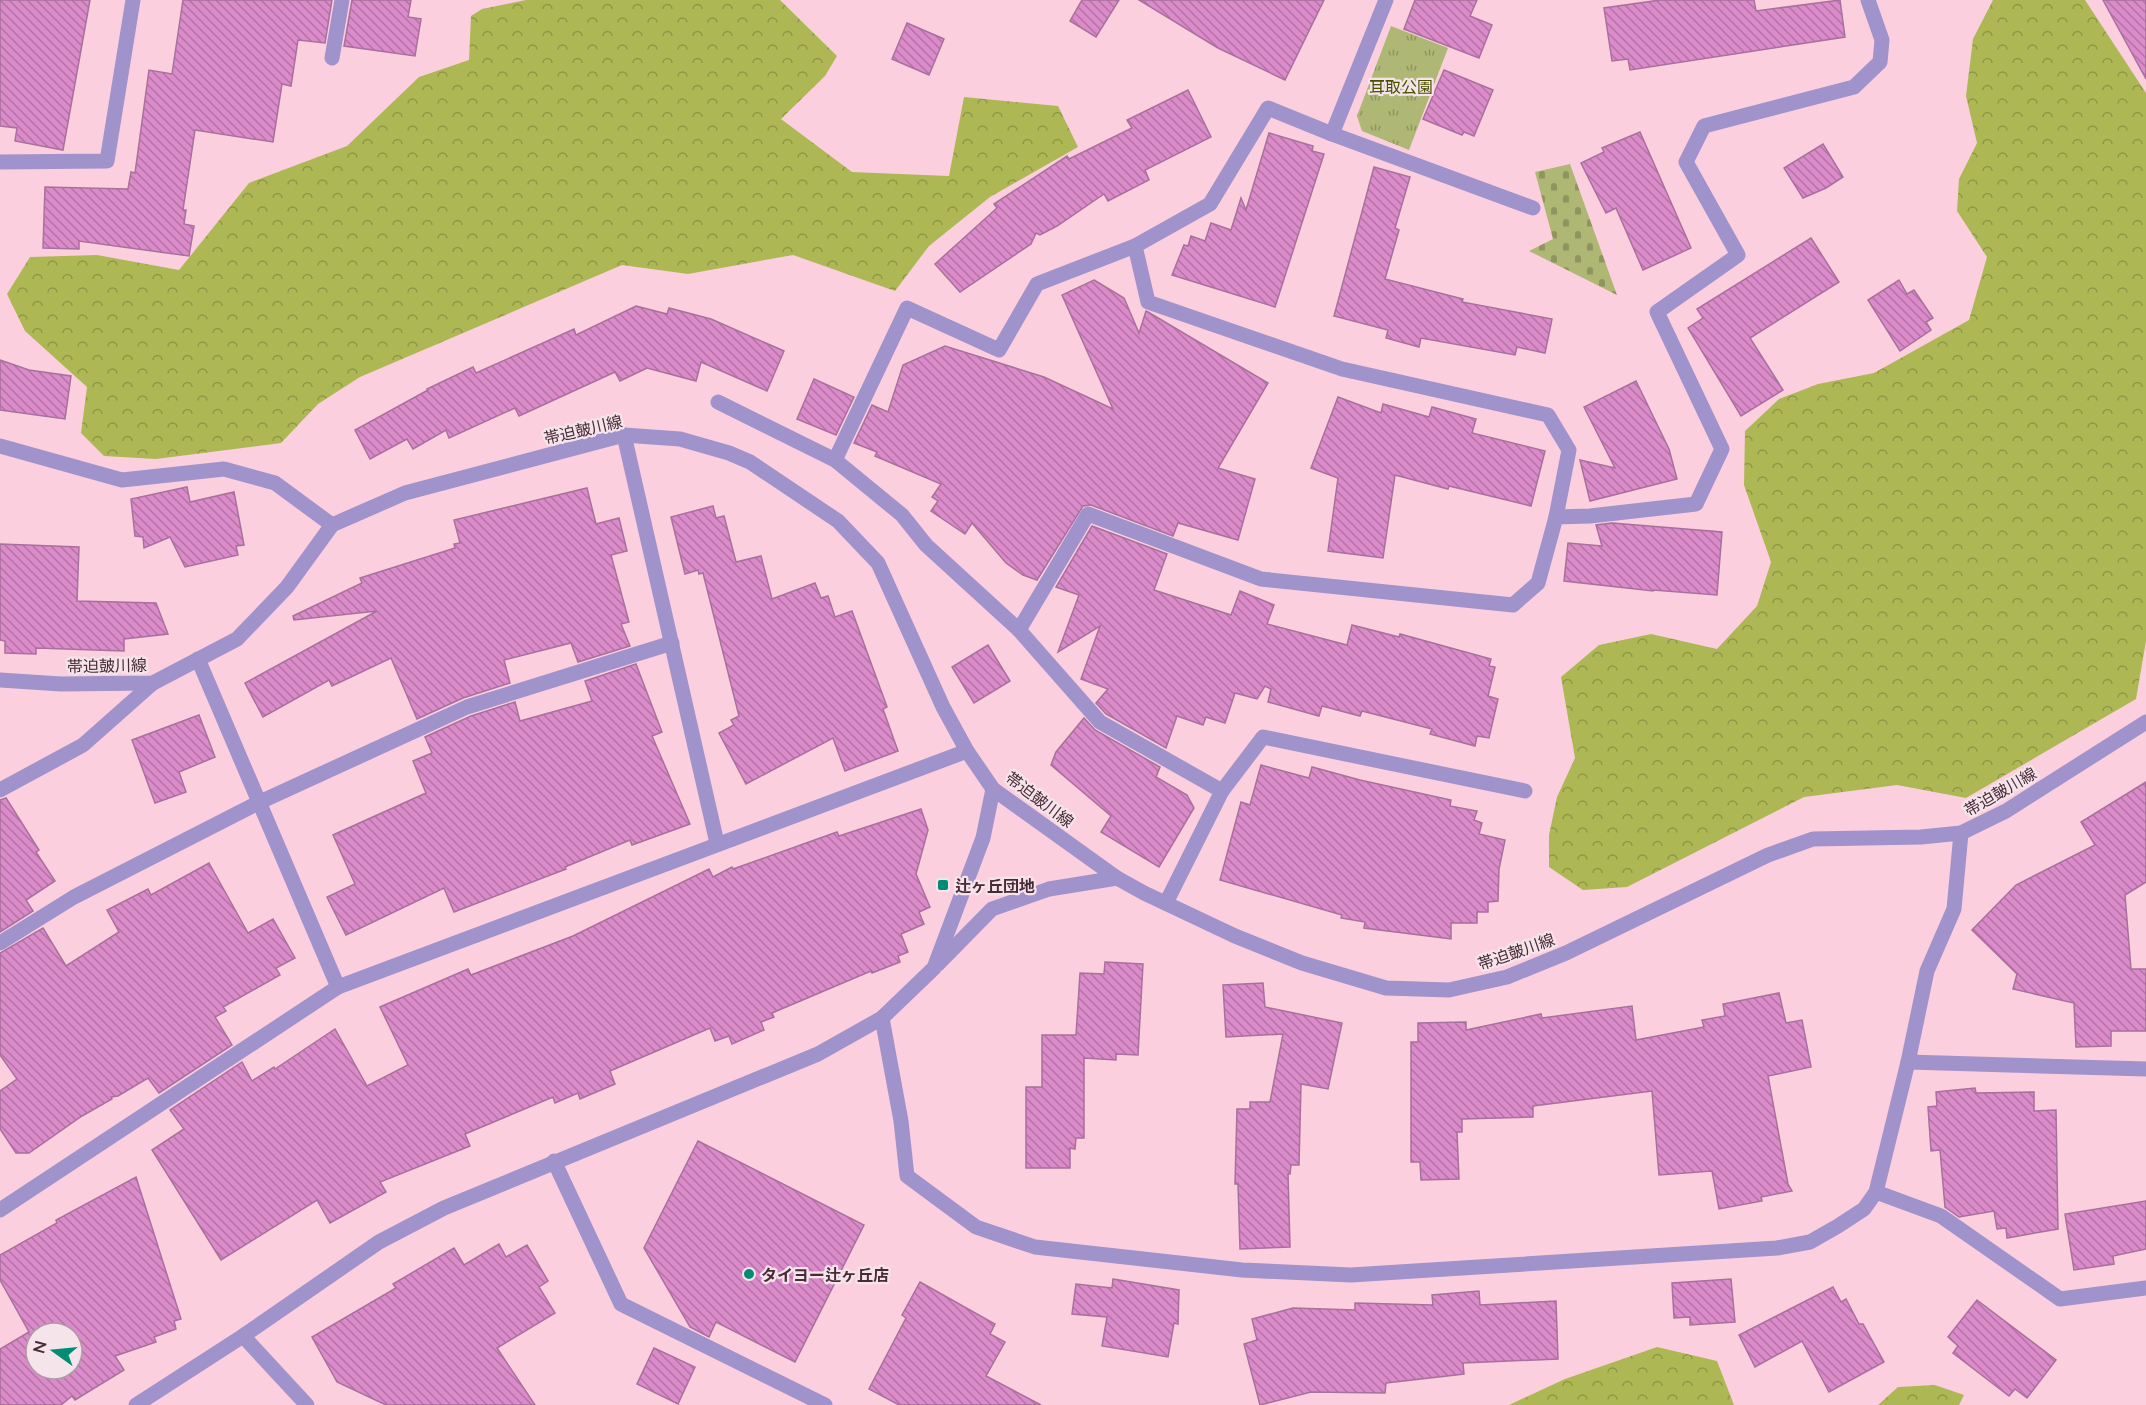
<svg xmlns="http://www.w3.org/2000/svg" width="2146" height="1405" viewBox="0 0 2146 1405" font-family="Lato,'Noto Sans JP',sans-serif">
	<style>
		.forest { fill: url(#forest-crowns) }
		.cemetery { fill: url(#cemetery-stones) }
		.park { fill: url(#park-tufts) }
		.building { fill: url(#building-back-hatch); stroke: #a8709c; stroke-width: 1.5; fill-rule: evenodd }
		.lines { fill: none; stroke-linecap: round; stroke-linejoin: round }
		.minor { stroke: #a092cb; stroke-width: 15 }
		.poi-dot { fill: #018c74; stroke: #f5e5eb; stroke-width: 2 }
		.labels { text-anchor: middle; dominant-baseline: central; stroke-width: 4.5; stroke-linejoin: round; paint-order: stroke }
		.park-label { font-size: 16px; fill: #4a5101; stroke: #f5e5eb }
		.street-label { font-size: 16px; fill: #482b36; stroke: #f5e5eb }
		.poi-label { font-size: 16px; font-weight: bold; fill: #482b36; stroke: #f5e5eb; text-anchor: start }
	</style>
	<defs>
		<pattern id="forest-crowns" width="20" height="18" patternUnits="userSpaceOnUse" patternTransform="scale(1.5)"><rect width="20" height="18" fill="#adb854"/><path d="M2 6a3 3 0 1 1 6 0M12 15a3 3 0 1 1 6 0" fill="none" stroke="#8f9646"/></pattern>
		<pattern id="cemetery-stones" width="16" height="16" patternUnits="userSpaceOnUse" patternTransform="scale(1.5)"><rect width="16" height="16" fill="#aeb774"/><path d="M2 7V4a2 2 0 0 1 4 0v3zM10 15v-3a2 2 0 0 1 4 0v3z" fill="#909560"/></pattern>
		<pattern id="park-tufts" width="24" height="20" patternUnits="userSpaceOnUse" patternTransform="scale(1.5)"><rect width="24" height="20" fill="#aeb774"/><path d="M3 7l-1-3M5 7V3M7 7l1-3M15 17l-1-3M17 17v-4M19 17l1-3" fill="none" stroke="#909560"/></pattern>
		<pattern id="building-back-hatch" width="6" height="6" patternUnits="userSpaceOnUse" patternTransform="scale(1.5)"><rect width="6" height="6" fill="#db8bca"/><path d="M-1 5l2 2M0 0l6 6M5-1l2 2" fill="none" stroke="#b472a5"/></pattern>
	</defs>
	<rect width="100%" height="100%" fill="#fccfdf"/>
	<!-- forest -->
	<g class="forest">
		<path d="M526,0H780L837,56L825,76L781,119L852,172L949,176L964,97L1058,106L1078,147L990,197L929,246L895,291L793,255L688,274L622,265L360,377L318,404L281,443L156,459L104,456L81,433L87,387L25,331L7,294L30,257L97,255L179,270L249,183L347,146L419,77L469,60L471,16L482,9Z"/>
		<path d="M1993,0H2085L2146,93V641L2136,699L1966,798L1897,785L1804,797L1627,887L1583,890L1549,867V835L1557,797L1575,758L1561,677L1599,645L1651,634L1717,649L1757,606L1771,562L1744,485L1745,431L1779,399L1818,384L1874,373L1969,320L1987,257L1957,211L1959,179L1977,143L1966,96L1973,39Z"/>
		<path d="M1657,1347L1717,1361L1734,1405H1509L1565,1379Z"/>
		<path d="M1935,1385L1964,1395L1959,1405H1878L1898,1387Z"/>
	</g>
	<!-- cemetery -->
	<path class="cemetery" d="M1570,164L1617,295L1529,251L1553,239L1535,172Z"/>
	<!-- park -->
	<path class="park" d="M1391,26L1448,48L1409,150L1362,131L1357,116Z"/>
	<!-- building -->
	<g class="building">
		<path d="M0,0H90L63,150L15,141L17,128L0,126Z"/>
		<path d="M183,0H332L325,43L298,40L291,86L282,84L273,142L195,130L183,210H186L184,224L194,226L189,256L79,241V249L43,248L45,187L128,189L131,172L135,173L149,70L172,74Z"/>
		<path d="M352,0H411L408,17L421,19L415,56L344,46Z"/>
		<path d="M1082,0H1119L1096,37L1070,21Z"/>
		<path d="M1139,0H1324L1285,80L1218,48Z"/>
		<path d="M1415,0H1477L1470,16L1492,25L1479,58L1404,29Z"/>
		<path d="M1660,0H1754L1756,11L1840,0L1845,37L1630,70L1628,59L1612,61L1604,8Z"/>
		<path d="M2103,0H2146V79Z"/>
		<path d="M907,23L944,39L929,75L892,59Z"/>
		<path d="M1444,70L1493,90L1474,136L1464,132L1462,135L1423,119Z"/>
		<path d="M1188,90L1211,137L1145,170L1149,180L1108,201L1104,194L1057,226L1040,235L1036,233L1031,244L960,292L935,264L997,208L994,204L1067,156L1069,159L1132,128L1127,120Z"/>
		<path d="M1640,132L1691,248L1643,270L1616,208L1606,213L1581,163L1604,152L1602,148Z"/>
		<path d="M1269,133L1313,146L1312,151L1324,154L1275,307L1172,275L1184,245L1188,246L1191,236L1205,241L1211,223L1231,230L1241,198L1246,210Z"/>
		<path d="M1823,144L1843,177L1826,188L1803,198L1784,168Z"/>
		<path d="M1374,167L1410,177L1395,228L1399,230L1385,279L1463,299L1462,302L1552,319L1545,353L1517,347L1515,355L1421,338L1419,347L1386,338L1388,330L1334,316Z"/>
		<path d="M1811,238L1839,282L1750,338L1783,390L1741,416L1688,328L1703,318L1697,309Z"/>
		<path d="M1094,280L1124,298L1139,333L1146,311L1148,312L1268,383L1218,468L1255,479L1238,540L1178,523L1173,536L1091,505L1083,506L1037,580L1023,575L1006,563L972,523L965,534L931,511L938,501L932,497L941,484L875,456L877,452L854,443L872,405L888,412L903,365L945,346L1044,377L1113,409L1062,295Z"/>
		<path d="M1899,280L1907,294L1914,290L1933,318L1926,322L1931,330L1900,351L1868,300Z"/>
		<path d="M636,306L667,314L669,308L711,319L784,351L767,391L701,362L696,381L647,368L620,381L615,372L519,416L515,408L449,438L446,430L413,449L407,439L370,459L355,430L428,390L427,389L473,367L476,373L574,329L576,335Z"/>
		<path d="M0,360L29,370L71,376L65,419L0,410Z"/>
		<path d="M814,379L854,397L836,435L797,419Z"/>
		<path d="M1636,381L1669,449L1677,479L1590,501L1580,460L1615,468L1584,407Z"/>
		<path d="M1338,397L1381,413L1383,404L1429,417L1432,407L1476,419L1472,433L1545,451L1531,506L1449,486L1448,489L1395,475L1383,558L1328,551L1338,478L1311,468Z"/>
		<path d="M187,487L190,502L234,492L244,545L236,546L238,555L185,567L170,537L144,548L143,537L135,536L131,499Z"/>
		<path d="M587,488L596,524L619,518L627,551L611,555L629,622L621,624L630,646L578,662L571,643L504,660L510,683L463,698L417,719L391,658L332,686L329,680L263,717L245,683L377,611L294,620L293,616L362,583L360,578L455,548L454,544L460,543L454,520Z"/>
		<path d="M713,506L716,518L724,516L736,562L761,556L772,599L815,583L821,598L828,596L835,617L852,611L887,707L883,709L898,751L845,771L833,738L746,784L719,733L734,725L731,720L739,716L703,573L699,574L698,570L685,574L671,517Z"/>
		<path d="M1612,523L1722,532L1717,595L1653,590V591L1564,581L1568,543L1602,546L1596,525Z"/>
		<path d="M1092,526L1167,554L1154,590L1231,615L1240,591L1274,605L1267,624L1347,645L1352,625L1399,637L1400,634L1491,659L1489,666L1495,667L1488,696L1498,699L1489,738L1477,736L1475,746L1430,734L1432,729L1362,711L1360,716L1322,706L1319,716L1268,702L1271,689L1265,686L1257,699L1235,693L1225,723L1206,717L1203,725L1177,716L1166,748L1106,714L1096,703L1108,689L1081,679L1100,626L1058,652L1079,595L1056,587Z"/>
		<path d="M0,544L79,547L77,601L156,603L168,634L124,639V651L36,648V654L5,653V641L0,640Z"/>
		<path d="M988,645L1010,681L974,703L952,667Z"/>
		<path d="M636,664L662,732L652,736L690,824L632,845L630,840L565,867L566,869L454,912L444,888L346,935L327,897L355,884L333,835L426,793L413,761L432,753L425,737L471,716L515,702L520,721L592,701L585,681Z"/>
		<path d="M199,715L215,757L179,772L186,792L155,803L132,740Z"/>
		<path d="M1084,718L1095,730L1160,767L1156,777L1187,795L1194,808L1159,867L1101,832L1111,816L1051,765L1056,752Z"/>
		<path d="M1261,765L1309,778L1312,767L1360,780L1451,800L1450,806L1477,811L1474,820L1482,823L1479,834L1505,840L1499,869L1498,901L1488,902V912H1477V923H1451V939L1364,928L1365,922L1341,918L1342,915L1220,880L1241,802L1250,805Z"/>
		<path d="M2146,782V882L2125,895L2131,969H2146V1031H2111V1046L2076,1047L2074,1003L2013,989L2017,974L1972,930L2016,885L2095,845L2081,822Z"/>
		<path d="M6,798L39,850L36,852L55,881L26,900L33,911L0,932V800Z"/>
		<path d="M921,809L928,830L916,874L930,907L919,912L924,924L901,934L908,952L898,956L900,962L872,973L871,971L772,1013L774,1017L761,1022L764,1030L732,1044L729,1036L715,1041L710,1028L610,1071L615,1084L580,1099L578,1093L555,1103L553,1097L465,1134L470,1146L380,1182L386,1192L330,1223L317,1200L221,1260L152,1150L184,1129L170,1110L242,1062L252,1081L274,1067L275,1069L335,1029L367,1086L408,1065L380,1007L468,969L471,975L573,936L709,869L713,877L732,867L733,869L837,832L839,836Z"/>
		<path d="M209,863L248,933L273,919L295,958L276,968L280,975L223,1007L226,1011L215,1017L232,1045L159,1093L148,1078L118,1096L111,1097L112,1099L82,1116L29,1153H16L0,1129V1091L17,1079L0,1055V953L43,928L66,966L119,932L107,910L148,889L151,895Z"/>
		<path d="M1105,962L1143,964L1138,1055L1116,1054V1060L1084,1058V1138H1076L1075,1149L1070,1148V1168H1026V1087H1042V1035H1076L1080,973L1104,974Z"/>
		<path d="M1263,983L1265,1007L1342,1023L1328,1089L1301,1084L1299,1165H1291L1290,1174H1288L1290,1247L1240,1249L1238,1184H1235L1237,1109H1250V1102H1270L1283,1034L1226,1037L1223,985Z"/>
		<path d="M1779,993L1786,1023L1802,1020L1811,1067L1768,1076L1788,1184L1792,1191L1761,1197L1762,1201L1719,1209L1712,1171L1659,1175L1652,1091L1533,1106V1117L1462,1119V1132H1457L1459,1179L1421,1180L1420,1162H1411V1042H1418V1023L1466,1022V1030L1541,1014L1542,1018L1632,1006L1636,1040L1704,1027L1702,1020L1725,1016L1723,1004Z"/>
		<path d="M1975,1088L1976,1093L2034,1092V1111L2056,1110L2058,1229L2007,1238L2006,1228L1997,1229L1994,1211L1959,1217L1945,1207L1940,1150L1931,1151L1928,1107L1937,1106L1936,1092Z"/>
		<path d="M698,1141L864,1225L795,1362L716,1322L709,1337L690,1327L644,1248Z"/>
		<path d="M136,1177L181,1319L174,1321L176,1329L154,1337L156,1342L115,1356L124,1370L75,1400L72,1396L61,1405H0V1349L29,1332L0,1280V1255L57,1223L56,1220ZM36,1333H72V1369H36Z"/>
		<path d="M2146,1201V1249L2113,1256L2114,1264L2074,1270L2065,1214Z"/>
		<path d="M499,1244L506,1257L527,1245L548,1281L539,1287L555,1313L497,1348L535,1405H386L337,1382L312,1337L396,1288L393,1284L454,1248L464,1265Z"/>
		<path d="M1113,1279L1179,1290L1178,1324L1174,1323L1168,1357L1102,1346L1107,1317L1072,1314L1076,1284L1112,1288Z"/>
		<path d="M1731,1279L1735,1322L1690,1325V1317L1674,1318L1672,1283Z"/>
		<path d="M920,1282L995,1324L990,1334L1005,1342L986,1376L1041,1405H899L869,1389L906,1318L902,1315Z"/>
		<path d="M1833,1287L1841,1302L1846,1299L1859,1324H1863L1884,1362L1829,1392L1802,1341L1755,1367L1739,1335Z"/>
		<path d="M1479,1291L1480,1305L1556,1301L1558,1359L1463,1363L1464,1374L1386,1383L1385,1393L1311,1392L1260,1405L1244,1344L1257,1340L1252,1319L1293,1308L1355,1310V1303L1433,1305L1432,1295Z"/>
		<path d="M1977,1300L2056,1360L2027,1398L2015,1389L2009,1396L1953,1353L1958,1346L1948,1337Z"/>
		<path d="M654,1348L695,1367L678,1404L637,1384Z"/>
	</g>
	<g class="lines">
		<!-- minor -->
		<g class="minor">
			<path d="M1386,0L1332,134L1268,108L1210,204L1135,246L1148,302L1342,369L1548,415L1569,450L1556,517"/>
			<path d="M332,58L342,0"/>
			<path d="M1332,134L1533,208"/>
			<path d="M0,162L107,161L133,0"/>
			<path d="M718,402L835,460L902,515L926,545L1019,630L1088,514L1261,579L1513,605L1538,583L1556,517L1590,516L1696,504L1722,449L1657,312L1738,255L1686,162L1704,126L1854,87L1880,62L1882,40L1868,0"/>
			<path d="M624,435L717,843"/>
			<path d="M0,446L122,480L224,469L275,483L332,525"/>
			<path d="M835,460L907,308L999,350L1037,284L1135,246"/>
			<path d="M1019,630L1100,722L1222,791L1166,903"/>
			<path d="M198,659L338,987"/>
			<path d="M0,680L61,684L153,683L237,639L287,587L332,525L405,493L624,435L680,439L729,453L750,462L838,521L878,563L943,707L967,751L993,789L1117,878L1144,893L1235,936L1302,963L1386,988L1449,990L1507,977L1566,953L1768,855L1813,839L1921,837L1961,833L2006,811L2146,722"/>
			<path d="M0,790L83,745L153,683"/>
			<path d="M1222,791L1263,737L1525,791"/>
			<path d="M0,943L74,897L260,802L467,707L672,643"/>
			<path d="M938,964L992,909L1049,889L1117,878"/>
			<path d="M882,1018L901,1121L907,1176L976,1227L1035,1247L1242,1270L1351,1275L1777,1248L1810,1242L1838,1226L1864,1209L1876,1192L1908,1062L1927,971L1954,909L1961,833"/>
			<path d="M1908,1062L2146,1069"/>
			<path d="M554,1161L621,1304L825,1405"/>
			<path d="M1876,1192L1941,1216L2060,1299L2146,1288"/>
			<path d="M0,1210L338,987L967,751"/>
			<path d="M243,1336L307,1405"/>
			<path d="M136,1405L243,1336L379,1242L444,1208L818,1054L882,1018L934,968L983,838L993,789"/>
		</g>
	</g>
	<!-- markers -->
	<g class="poi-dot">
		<rect x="937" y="879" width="12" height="12" rx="3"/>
		<circle cx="749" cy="1274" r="6"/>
	</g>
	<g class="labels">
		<!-- park labels -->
		<g class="park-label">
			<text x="1401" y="86">耳取公園</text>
		</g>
		<!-- street labels -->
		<g class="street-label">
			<text transform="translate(583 429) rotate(-13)">帯迫皷川線</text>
			<text transform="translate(107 665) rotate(-1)">帯迫皷川線</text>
			<text transform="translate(2000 791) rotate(-30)">帯迫皷川線</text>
			<text transform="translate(1040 799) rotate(37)">帯迫皷川線</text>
			<text transform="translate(1516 951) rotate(-19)">帯迫皷川線</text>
		</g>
		<!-- poi labels -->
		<g class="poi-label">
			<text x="955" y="885">辻ヶ丘団地</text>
			<text x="761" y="1274">タイヨー辻ヶ丘店</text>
		</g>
	</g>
	<!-- north arrow -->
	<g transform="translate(54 1351) rotate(285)"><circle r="28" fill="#f5e5eb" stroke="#b09ba3" stroke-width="1.5"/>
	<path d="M0-4.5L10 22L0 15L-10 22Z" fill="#018c74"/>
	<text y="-9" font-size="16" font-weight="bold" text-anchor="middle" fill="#482b36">N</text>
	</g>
</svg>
